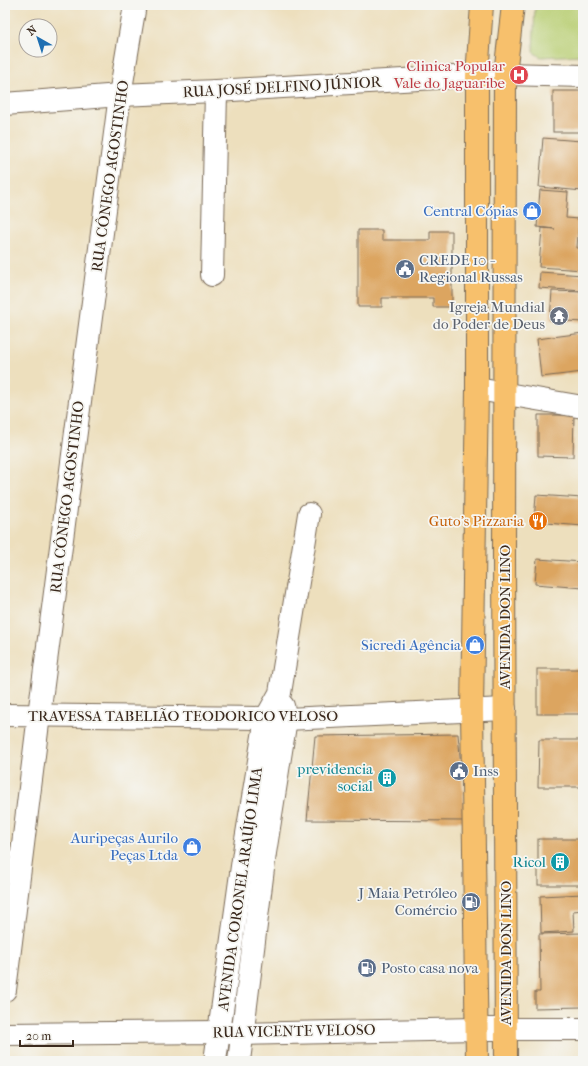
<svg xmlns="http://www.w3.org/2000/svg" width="588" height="1066" viewBox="0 0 588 1066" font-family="'IM FELL French Canon',serif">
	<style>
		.green { fill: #b8ce72; stroke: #7a7c48 }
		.building { fill: #dca561 }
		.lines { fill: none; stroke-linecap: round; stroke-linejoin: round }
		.minor-casing { stroke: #796956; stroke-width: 24 }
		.major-casing { stroke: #796956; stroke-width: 24 }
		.minor { stroke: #fff; stroke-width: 22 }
		.major { stroke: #f7c06c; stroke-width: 22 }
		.labels { text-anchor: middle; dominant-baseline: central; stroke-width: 3.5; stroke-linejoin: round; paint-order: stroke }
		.health-label { font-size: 15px; fill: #be3a42; stroke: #f6f6f2; text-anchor: end }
		.street-label { font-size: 15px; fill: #3b2a1e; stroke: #f6f6f2 }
		.shop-label { font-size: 15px; fill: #366cbe; stroke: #f6f6f2; text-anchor: end }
		.service-label { font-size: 15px; fill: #4e5e75; stroke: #f6f6f2; text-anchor: start }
		.worship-label { font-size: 15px; fill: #5b616d; stroke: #f6f6f2; text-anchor: end }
		.food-label { font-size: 15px; fill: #c56008; stroke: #f6f6f2; text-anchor: end }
		.culture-label { font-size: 15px; fill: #0d838f; stroke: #f6f6f2; text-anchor: end }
	</style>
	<rect width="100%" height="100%" fill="#f6f6f2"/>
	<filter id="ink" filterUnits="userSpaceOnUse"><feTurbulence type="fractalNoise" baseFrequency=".025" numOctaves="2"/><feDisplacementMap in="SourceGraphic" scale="8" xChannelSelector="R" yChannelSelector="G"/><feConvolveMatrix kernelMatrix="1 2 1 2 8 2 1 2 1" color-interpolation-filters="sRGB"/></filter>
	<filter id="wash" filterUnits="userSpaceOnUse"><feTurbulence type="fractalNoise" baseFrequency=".012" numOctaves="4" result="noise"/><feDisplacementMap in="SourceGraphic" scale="16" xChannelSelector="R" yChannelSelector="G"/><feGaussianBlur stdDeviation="0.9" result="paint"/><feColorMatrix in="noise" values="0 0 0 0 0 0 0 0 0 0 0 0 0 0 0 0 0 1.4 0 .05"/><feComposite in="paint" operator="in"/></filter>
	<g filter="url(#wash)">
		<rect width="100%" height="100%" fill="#eddfbd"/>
		<!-- green -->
		<path class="green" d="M535,5H583V55L541,57L533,52Z"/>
		<g id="blocks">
			<!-- building -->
			<g class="building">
				<rect x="553" y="91" width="30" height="41"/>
				<path d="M543,138L581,141L580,150H583V191L539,187Z"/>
				<path d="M540,190L568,192L566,218L579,219L577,248H583V270L539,267L542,228L555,229L537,227Z"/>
				<path d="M358,230H382V240H430V231H452V307H433V298H382V307H358Z"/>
				<path d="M540,272L583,275V291L539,288Z"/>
				<path d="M552,291L583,292V322L550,320Z"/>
				<path d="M583,333V372L541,377L537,339Z"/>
				<path d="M538,415H574L573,457L538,456Z"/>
				<path d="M536,495L583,498V526L534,522Z"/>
				<path d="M537,559L583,562V588L535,584Z"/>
				<rect x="537" y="669" width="43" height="45"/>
				<path d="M458,734L466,821L307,820L315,736Z"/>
				<path d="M539,740H583V787H538Z"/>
				<rect x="538" y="839" width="45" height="46"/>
				<path d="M583,894V910L573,911L574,931L541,933L540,896Z"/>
				<path d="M583,933V1007L535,1008V992H540L539,934Z"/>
			</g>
		</g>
	</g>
	<g filter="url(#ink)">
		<use href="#blocks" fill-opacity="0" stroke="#796956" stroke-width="1"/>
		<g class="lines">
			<defs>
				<g id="minor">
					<path d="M5,104L120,95L216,91L505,74L583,76"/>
					<path d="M212,275L216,91"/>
					<path d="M477,389L583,407"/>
					<path d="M5,715L266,718L286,719L505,709"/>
					<path d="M5,990L39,715L120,95L135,5"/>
					<path d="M5,1034L218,1032L243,1034L476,1029H583"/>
					<path d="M215,1061L244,852L266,718L280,693L309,514"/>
					<path d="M239,1061L265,853L286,719L283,706"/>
				</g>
				<g id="major">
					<path d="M477,1061L472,710L477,389V76L482,5"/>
					<path d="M506,1061L504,555L505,74L513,5"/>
				</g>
			</defs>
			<!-- minor casing -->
			<use href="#minor" class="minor-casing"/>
			<!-- major casing -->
			<use href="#major" class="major-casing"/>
			<!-- minor -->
			<use href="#minor" class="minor"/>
			<!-- major -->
			<use href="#major" class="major"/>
		</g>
	</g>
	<!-- icons -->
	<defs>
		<symbol id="hospital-disc" viewBox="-11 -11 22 22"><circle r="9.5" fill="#e0444e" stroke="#f6f6f2"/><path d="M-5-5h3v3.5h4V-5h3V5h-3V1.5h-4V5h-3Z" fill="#fff"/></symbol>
		<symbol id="shop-disc" viewBox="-11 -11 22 22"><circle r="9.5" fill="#3f7fe0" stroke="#f6f6f2"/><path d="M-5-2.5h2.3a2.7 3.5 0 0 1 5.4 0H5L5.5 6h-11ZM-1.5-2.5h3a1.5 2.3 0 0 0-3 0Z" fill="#fff"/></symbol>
		<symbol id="civic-disc" viewBox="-11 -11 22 22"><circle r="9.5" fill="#5c6f8a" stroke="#f6f6f2"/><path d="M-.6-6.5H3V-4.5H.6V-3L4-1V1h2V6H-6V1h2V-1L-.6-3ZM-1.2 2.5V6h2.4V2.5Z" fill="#fff"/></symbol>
		<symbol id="temple-disc" viewBox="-11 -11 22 22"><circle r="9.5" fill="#6b7280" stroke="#f6f6f2"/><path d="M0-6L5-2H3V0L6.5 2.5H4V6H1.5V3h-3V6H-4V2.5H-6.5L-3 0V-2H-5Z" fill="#fff"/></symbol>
		<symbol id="restaurant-disc" viewBox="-11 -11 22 22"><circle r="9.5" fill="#e8710a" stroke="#f6f6f2"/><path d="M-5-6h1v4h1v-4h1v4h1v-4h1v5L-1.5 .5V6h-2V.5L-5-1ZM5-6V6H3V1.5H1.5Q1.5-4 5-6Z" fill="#fff"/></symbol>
		<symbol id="building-disc" viewBox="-11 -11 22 22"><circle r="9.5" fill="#0f9aa8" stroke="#f6f6f2"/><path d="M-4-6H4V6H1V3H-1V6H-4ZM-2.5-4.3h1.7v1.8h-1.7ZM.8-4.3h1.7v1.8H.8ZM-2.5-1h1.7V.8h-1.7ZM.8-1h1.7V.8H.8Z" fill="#fff"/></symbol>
		<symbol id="fuel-disc" viewBox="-11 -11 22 22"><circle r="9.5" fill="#5c6f8a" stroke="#f6f6f2"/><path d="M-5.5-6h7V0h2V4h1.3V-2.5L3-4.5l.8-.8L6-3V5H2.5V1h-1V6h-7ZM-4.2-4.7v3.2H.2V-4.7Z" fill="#fff"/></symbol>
	</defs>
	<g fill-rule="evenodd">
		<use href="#hospital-disc" x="508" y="64" width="22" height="22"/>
		<use href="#shop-disc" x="521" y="200" width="22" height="22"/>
		<use href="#civic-disc" x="394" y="258" width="22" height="22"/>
		<use href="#temple-disc" x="548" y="305" width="22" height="22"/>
		<use href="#restaurant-disc" x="527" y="510" width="22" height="22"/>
		<use href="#shop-disc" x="464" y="634" width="22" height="22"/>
		<use href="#civic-disc" x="448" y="760" width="22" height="22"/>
		<use href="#building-disc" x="376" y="767" width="22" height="22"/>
		<use href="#shop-disc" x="181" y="836" width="22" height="22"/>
		<use href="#building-disc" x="549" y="851" width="22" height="22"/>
		<use href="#fuel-disc" x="460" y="891" width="22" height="22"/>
		<use href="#fuel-disc" x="356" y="957" width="22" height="22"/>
	</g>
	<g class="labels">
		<!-- health labels -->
		<g class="health-label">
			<text x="505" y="66">Clinica Popular<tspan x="505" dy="17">Vale do Jaguaribe</tspan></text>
		</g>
		<!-- street labels -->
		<g class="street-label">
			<text transform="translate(282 87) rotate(-3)">RUA JOSÉ DELFINO JÚNIOR</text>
			<text transform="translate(110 176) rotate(-82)">RUA CÔNEGO AGOSTINHO</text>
			<text transform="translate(67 497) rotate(-83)">RUA CÔNEGO AGOSTINHO</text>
			<text transform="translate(505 617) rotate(-90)">AVENIDA DON LINO</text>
			<text x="183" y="716">TRAVESSA TABELIÃO TEODORICO VELOSO</text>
			<text transform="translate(240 889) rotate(-82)">AVENIDA CORONEL ARAÚJO LIMA</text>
			<text transform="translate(506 953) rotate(-90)">AVENIDA DON LINO</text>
			<text transform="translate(294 1031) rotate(-1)">RUA VICENTE VELOSO</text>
		</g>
		<!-- shop labels -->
		<g class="shop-label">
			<text x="518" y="211">Central Cópias</text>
			<text x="461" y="645">Sicredi Agência</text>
			<text x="178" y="838">Auripeças Aurilo<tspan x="178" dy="17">Peças Ltda</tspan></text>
		</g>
		<!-- service labels -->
		<g class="service-label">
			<text x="419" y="260">CREDE 10 -<tspan x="419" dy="17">Regional Russas</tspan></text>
			<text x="473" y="771">Inss</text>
			<text x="457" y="893" text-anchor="end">J Maia Petróleo<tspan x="457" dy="17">Comércio</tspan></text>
			<text x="381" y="968">Posto casa nova</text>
		</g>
		<!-- worship labels -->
		<g class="worship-label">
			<text x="545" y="307">Igreja Mundial<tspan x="545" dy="17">do Poder de Deus</tspan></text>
		</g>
		<!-- food labels -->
		<g class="food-label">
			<text x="524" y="521">Guto's Pizzaria</text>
		</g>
		<!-- culture labels -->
		<g class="culture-label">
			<text x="373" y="769">previdencia<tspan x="373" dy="17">social</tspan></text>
			<text x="546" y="862">Ricol</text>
		</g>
	</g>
	<!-- margin -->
	<rect width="588" height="1066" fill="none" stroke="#f6f6f2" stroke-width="20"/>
	<!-- north arrow -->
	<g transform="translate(38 38) rotate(321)"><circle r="19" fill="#f6f6f2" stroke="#aba49d"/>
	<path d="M0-3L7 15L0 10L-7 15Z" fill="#1f6fb2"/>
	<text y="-6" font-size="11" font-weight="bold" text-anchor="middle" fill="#3b2a1e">N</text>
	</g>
	<!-- scale -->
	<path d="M20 1040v6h53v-6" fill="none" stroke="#3b2a1e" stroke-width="2"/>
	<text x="26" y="1040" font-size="12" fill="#3b2a1e" stroke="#f6f6f2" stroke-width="3" paint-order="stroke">20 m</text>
</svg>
